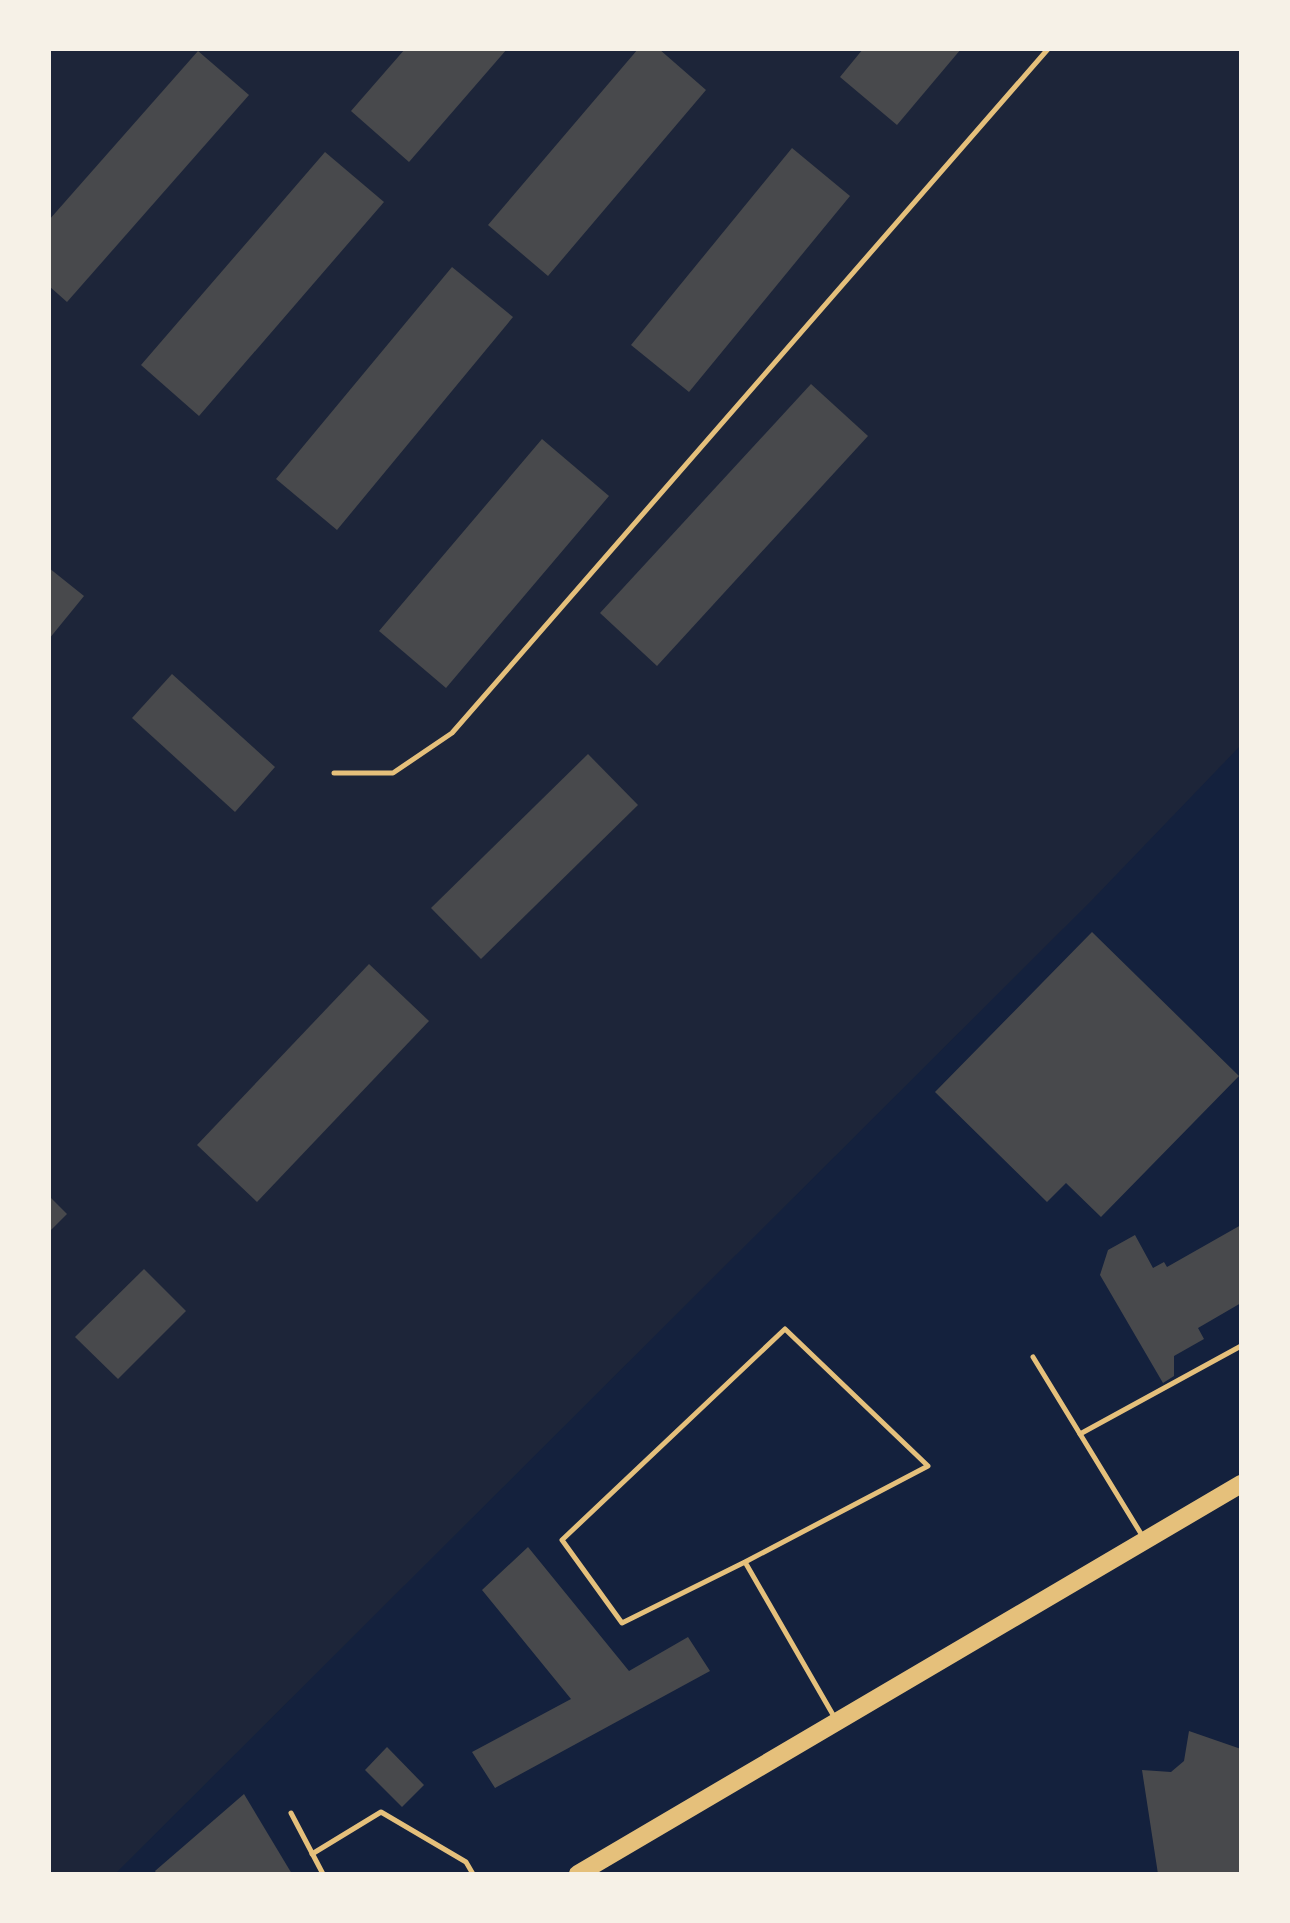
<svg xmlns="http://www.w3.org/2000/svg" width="1290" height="1923" viewBox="0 0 1290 1923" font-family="Helvetica,sans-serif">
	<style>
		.green { fill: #1d2539 }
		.building { fill: #48494c }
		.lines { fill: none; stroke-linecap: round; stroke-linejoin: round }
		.service { stroke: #e5c07b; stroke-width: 5 }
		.primary { stroke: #e5c07b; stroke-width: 18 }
	</style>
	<rect width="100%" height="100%" fill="#14213d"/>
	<!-- green -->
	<path class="green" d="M49,49H1241V745L1092,900L115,1874H49Z"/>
	<!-- building -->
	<g class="building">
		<path d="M405,49H507L409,162L351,111Z"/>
		<path d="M638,49H659L706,90L548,276L488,225Z"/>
		<path d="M863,49H961L897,125L840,77Z"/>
		<path d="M198,51L249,95L67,302L49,286V220Z"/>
		<path d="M792,148L850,196L689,392L631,345Z"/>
		<path d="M325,152L384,202L199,416L141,365Z"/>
		<path d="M452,267L513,317L337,530L276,479Z"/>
		<path d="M811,384L868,436L657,666L600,613Z"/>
		<path d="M542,439L609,496L446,688L379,631Z"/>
		<path d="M49,568L84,596L49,639Z"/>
		<path d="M172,674L275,767L235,812L132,718Z"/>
		<path d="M588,754L638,805L481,959L431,908Z"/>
		<path d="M1092,932L1239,1076L1101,1217L1066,1183L1047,1202L935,1092Z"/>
		<path d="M369,964L429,1021L257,1202L197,1145Z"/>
		<path d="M49,1196L67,1214L49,1232Z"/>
		<path d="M1241,1225V1303L1198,1328L1204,1339L1174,1356V1376L1163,1383L1100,1275L1108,1250L1135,1235L1153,1268L1164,1262L1167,1267Z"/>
		<path d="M144,1269L186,1311L118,1379L75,1337Z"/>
		<path d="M528,1547L629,1671L688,1637L710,1671L495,1788L472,1752L571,1699L482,1590Z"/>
		<path d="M1189,1731L1241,1749V1874H1158L1142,1770L1171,1772L1184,1761Z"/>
		<path d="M387,1747L424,1785L402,1807L365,1770Z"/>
		<path d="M244,1794L292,1874H157L155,1871Z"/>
	</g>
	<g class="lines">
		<!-- service -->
		<g class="service">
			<path d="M334,773H393L452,733L1048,49"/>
			<path d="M1033,1357L1143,1537"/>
			<path d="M1080,1434L1241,1346"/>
			<path d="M745,1562L928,1466L785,1329L562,1540L622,1623L745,1562L836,1720"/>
			<path d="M291,1813L323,1874"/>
			<path d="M312,1854L381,1812L466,1862L473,1874"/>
		</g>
		<!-- primary -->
		<path class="primary" d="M578,1874L1241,1484"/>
	</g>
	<!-- border -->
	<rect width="1290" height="1923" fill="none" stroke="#f6f1e7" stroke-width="102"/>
</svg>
